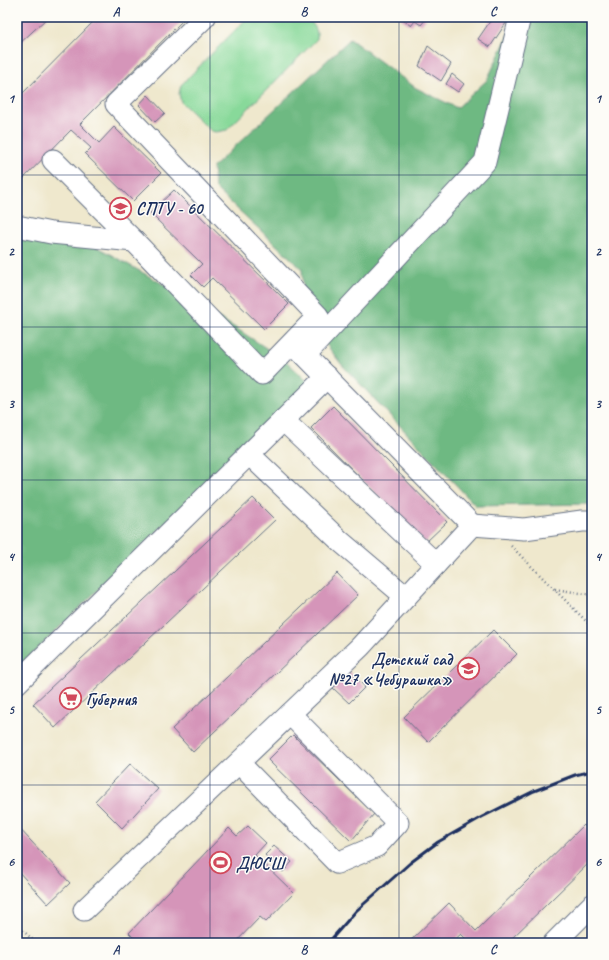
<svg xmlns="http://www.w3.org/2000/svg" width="609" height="960" viewBox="0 0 609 960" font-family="Caveat,sans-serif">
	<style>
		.green { fill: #88d99a; stroke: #52847c }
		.forest { fill: #6eb982; stroke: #447470 }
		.building { fill: #d595b9 }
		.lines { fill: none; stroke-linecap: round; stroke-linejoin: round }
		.minor-casing { stroke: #657085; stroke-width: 23 }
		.path { stroke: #657085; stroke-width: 2.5; stroke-dasharray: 1 3; stroke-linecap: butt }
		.minor { stroke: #fff; stroke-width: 21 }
		.rail { stroke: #1b2f5e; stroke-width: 3 }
		.grid { fill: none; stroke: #1b2f5e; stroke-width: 1; stroke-opacity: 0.55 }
		.labels { text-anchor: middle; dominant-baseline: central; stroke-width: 3; stroke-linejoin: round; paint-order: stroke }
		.poi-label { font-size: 17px; font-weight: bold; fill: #1b2f5e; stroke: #fdfcf7; text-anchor: start }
		.neatline { fill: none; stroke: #1b2f5e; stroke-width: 1.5 }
		.grid-label { font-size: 13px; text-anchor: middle; font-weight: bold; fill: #1b2f5e }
	</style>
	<rect width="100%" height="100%" fill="#fdfcf7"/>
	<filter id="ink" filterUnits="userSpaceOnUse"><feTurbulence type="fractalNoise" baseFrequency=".025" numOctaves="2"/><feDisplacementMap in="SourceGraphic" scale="8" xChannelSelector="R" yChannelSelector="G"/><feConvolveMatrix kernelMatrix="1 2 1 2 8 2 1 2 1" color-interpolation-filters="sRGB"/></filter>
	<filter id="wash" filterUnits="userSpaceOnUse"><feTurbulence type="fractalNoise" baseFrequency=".012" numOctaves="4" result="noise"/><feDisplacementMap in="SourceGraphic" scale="16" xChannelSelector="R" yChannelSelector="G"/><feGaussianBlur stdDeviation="0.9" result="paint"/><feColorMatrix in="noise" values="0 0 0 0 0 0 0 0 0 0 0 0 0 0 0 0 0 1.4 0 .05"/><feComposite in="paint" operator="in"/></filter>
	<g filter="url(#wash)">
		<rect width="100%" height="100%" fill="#efe8cd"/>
		<!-- green -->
		<path class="green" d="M248,17H306C313,24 318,28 317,39L227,130L216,132L211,131L181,102L179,94L181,85Z"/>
		<!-- forest -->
		<g class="forest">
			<path d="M520,17H592V504L476,506L342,365L293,301L303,286L302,269L215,188L213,167L350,39L416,88L457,108L487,80L513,25Z"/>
			<path d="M17,222L67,230L161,283L234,327L286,361L309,383L17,669Z"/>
		</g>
		<g id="blocks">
			<!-- building -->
			<g class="building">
				<path d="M17,17H48L17,46Z"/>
				<path d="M98,17H186L80,124L99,143L114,127L161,173L133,201L85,154L91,148L71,130L17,185V99Z"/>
				<path d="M399,17H423L426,19L421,25L415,21L411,26Z"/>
				<path d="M493,17H510L490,47L478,39Z"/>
				<path d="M428,46L451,64L441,81L419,66Z"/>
				<path d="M452,74L464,84L458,92L446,84Z"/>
				<path d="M148,95L165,113L155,122L139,105Z"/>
				<path d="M174,190L289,304L264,329L212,278L203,287L191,275L202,264L150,213Z"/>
				<path d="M333,406L447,522L425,543L311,428Z"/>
				<path d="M253,498L275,520L55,728L33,704Z"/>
				<path d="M337,573L358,595L193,752L172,729Z"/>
				<path d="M493,630L517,654L428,742L404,717Z"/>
				<path d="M349,671L365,687L349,703L333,688Z"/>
				<path d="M293,735L374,814L351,841L268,760Z"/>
				<path d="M130,764L158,789L122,828L95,801Z"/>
				<path d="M584,825L592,834V860L507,943H470L461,934L451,943H408L449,903L476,931Z"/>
				<path d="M17,826L70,883L48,904L17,870Z"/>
				<path d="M248,826L266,843L255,855L294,893L266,922L260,917L235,943H139L129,933L229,828L237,836Z"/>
				<path d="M274,846L292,862L283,872L265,855Z"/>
			</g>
		</g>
	</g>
	<g filter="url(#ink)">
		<use href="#blocks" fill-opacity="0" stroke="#657085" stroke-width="1"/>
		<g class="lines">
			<defs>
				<g id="minor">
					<path d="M53,160L134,241L262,374L318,316L116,104L205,17"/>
					<path d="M17,226L51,233L134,241"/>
					<path d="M305,355L485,162L520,17"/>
					<path d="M283,420L436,564"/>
					<path d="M249,454L340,541L406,597"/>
					<path d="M472,525L524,529L582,521H592"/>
					<path d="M17,683L327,377"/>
					<path d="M239,763L337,863L377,846L398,823L290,714"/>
					<path d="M84,910L360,647L472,525L293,343"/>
					<path d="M554,943L592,905"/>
				</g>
			</defs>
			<!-- minor casing -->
			<use href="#minor" class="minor-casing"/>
			<!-- path -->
			<g class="path">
				<path d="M511,546L592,627"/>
				<path d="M555,589L592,595"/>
				<path d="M17,925L36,943"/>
				<path d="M108,943L112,939"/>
			</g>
			<!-- minor -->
			<use href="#minor" class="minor"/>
			<!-- rail -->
			<path class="rail" d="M328,943L356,911L410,863L438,842L482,817L534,791L575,775L592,771"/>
		</g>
	</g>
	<!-- grid -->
	<path class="grid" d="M210,17V943M399,17V943M17,175H592M17,327H592M17,480H592M17,633H592M17,785H592"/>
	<!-- icons -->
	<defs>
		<symbol id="university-ring" viewBox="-11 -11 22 22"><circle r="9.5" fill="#fdfcf7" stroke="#d1495b" stroke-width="1.5"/><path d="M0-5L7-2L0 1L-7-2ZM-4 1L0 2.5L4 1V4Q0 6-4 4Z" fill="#d1495b"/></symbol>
		<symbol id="school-ring" viewBox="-11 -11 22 22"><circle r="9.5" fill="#fdfcf7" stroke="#d1495b" stroke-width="1.5"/><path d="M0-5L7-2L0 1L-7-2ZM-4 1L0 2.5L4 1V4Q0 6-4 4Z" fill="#d1495b"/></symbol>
		<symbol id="supermarket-ring" viewBox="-11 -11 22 22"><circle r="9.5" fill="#fdfcf7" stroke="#d1495b" stroke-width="1.5"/><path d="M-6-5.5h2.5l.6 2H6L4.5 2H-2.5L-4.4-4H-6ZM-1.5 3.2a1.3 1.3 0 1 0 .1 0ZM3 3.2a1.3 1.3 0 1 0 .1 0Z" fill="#d1495b"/></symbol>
		<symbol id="stadium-ring" viewBox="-11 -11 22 22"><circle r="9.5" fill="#fdfcf7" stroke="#d1495b" stroke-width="1.5"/><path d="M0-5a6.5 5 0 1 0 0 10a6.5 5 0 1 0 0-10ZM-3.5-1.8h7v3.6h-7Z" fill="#d1495b"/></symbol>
	</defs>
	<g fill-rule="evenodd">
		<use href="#university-ring" x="108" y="196" width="25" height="25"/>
		<use href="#school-ring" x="456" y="656" width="25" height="25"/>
		<use href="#supermarket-ring" x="58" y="686" width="25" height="25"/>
		<use href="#stadium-ring" x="208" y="850" width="25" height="25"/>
	</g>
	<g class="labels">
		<!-- poi labels -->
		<g class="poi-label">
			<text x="136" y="208">СПТУ - 60</text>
			<text x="452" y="659" text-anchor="end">Детский сад<tspan x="452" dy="20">№27 «Чебурашка»</tspan></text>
			<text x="86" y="699">Губерния</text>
			<text x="236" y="863">ДЮСШ</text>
		</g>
	</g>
	<!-- margin -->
	<rect width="609" height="960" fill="none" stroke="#fdfcf7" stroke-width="44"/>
	<rect x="22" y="22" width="565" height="916" class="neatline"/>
	<g class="grid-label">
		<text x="116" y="16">A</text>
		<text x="304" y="16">B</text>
		<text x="493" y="16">C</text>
		<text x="11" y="103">1</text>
		<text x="598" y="103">1</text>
		<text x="11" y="256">2</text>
		<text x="598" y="256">2</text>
		<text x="11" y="408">3</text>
		<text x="598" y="408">3</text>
		<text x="11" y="561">4</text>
		<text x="598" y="561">4</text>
		<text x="11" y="714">5</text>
		<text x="598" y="714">5</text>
		<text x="11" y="866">6</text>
		<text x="598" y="866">6</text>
		<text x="116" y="954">A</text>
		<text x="304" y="954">B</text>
		<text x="493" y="954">C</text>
	</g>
</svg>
